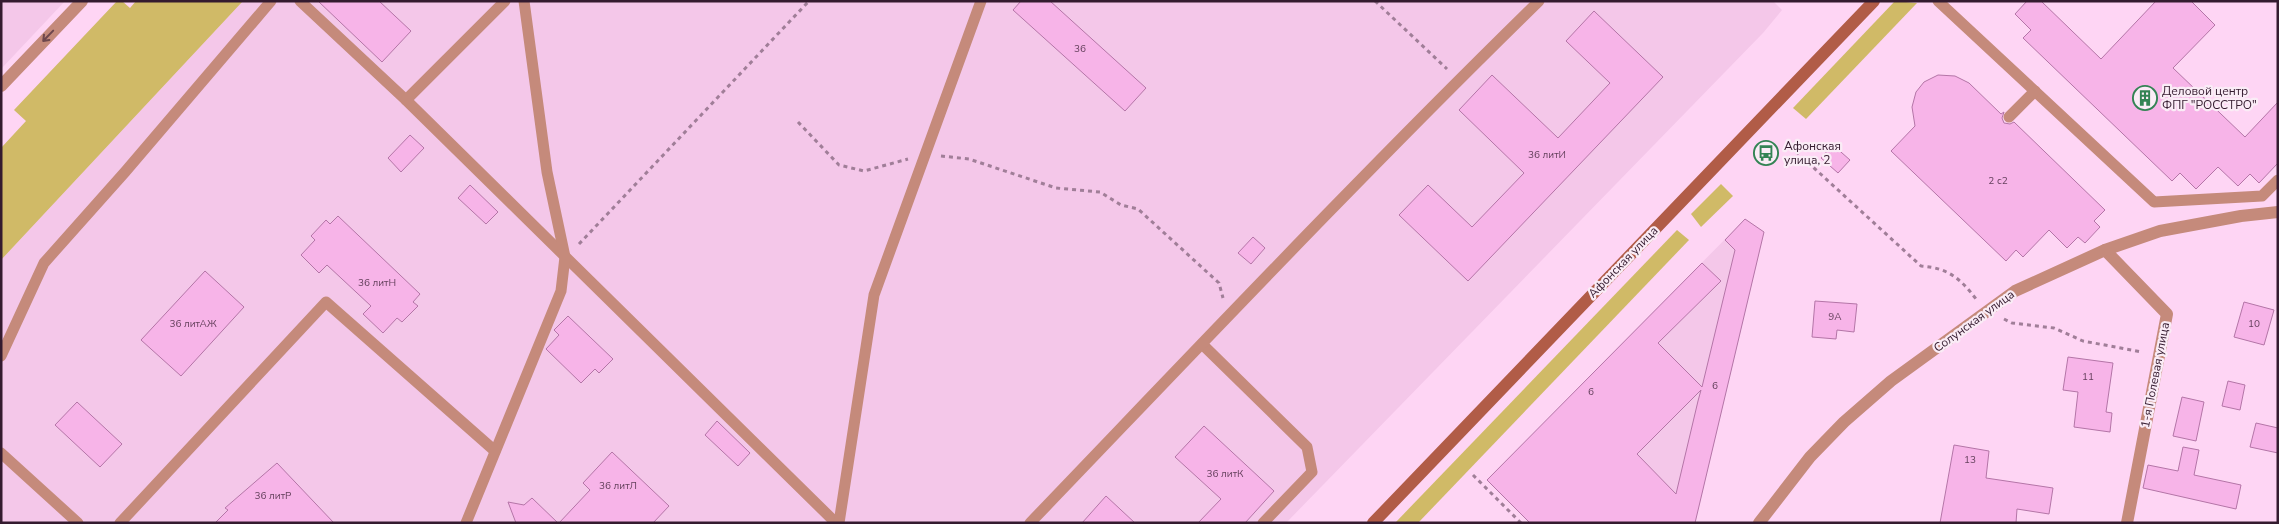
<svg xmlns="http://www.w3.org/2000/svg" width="2279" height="524" viewBox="0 0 2279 524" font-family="'Nunito Sans',sans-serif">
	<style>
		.built { fill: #f4c7e9 }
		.green { fill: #d0ba67 }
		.building { fill: #f7b4e8; stroke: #b475a7; fill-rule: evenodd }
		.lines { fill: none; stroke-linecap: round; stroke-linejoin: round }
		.path { stroke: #a07e98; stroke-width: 3; stroke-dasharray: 4 4; stroke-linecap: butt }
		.lane { stroke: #c58a7b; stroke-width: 11 }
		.street { stroke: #c58a7b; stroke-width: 12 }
		.secondary { stroke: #b15c47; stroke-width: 12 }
		.oneway { stroke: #6e474d }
		.labels { text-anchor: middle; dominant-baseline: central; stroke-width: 4.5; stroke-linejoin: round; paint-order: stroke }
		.number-label { font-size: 10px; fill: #65415d }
		.poi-label { font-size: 12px; fill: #341b2f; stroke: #faecf6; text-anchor: start }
		.street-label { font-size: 12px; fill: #341b2f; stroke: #faecf6 }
	</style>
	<rect width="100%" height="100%" fill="#fed5f4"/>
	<!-- built -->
	<g class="built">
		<path d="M1,1H65L1,69Z"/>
		<path d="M243,1H1773L1782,10L1763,33L1286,523H1V260Z"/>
		<path d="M1745,219L1764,232L1695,523H1530L1487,480Z"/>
	</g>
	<!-- green -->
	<g class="green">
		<path d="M117,1H122L130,8L136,1H243L1,260V148L26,121L14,110Z"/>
		<path d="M1895,1L1917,3L1806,119L1793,108Z"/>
		<path d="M1721,184L1733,196L1701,227L1691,214Z"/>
		<path d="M1677,230L1689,240L1418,523H1395Z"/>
	</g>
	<!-- building -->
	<g class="building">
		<path d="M318,1H379L411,31L382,62Z"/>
		<path d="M1021,1H1050L1146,88L1125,111L1013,10Z"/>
		<path d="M2027,1H2041L2101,59L2156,1H2191L2215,25L2173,68L2245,137L2278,102V163L2259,183L2250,174L2238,186L2218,167L2196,189L2180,173L2172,181L2023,38L2031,30L2015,14Z"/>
		<path d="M1594,11L1663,77L1468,281L1399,215L1428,185L1472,227L1524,173L1459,110L1492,75L1558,138L1610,83L1566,41Z"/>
		<path d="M1938,75L1955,76L1969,83L2001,114L2004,112L2002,118L2004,123L2010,124L2014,122L2105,210L2094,221L2100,227L2085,243L2078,237L2067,248L2049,230L2023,257L2016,250L2006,261L1891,151L1915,126L1912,107L1916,92L1924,82Z"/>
		<path d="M410,135L424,148L401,172L388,158Z"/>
		<path d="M1833,145L1850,160L1838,173L1821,158Z"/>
		<path d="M470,185L498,212L486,224L458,198Z"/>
		<path d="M338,216L420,294L413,302L418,306L402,322L397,318L383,333L363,314L371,306L327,265L319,273L301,255L315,240L311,236L326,220L330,224Z"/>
		<path d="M1745,219L1764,232L1695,523H1530L1487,480L1702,263L1721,281L1658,343L1702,387L1735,250L1725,240ZM1701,390L1698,401L1676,494L1637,454Z"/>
		<path d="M1253,237L1265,248L1251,264L1238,253Z"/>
		<path d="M205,271L244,307L181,376L141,340Z"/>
		<path d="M1815,301L1857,304L1854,332L1837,330L1836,339L1812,337Z"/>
		<path d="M2244,302L2274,310L2264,345L2234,337Z"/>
		<path d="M568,316L613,359L599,373L595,369L581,383L546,349L559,335L554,330Z"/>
		<path d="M2068,357L2113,363L2106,412L2112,413L2110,432L2074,427L2078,392L2063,390Z"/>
		<path d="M2228,381L2245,385L2240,410L2222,406Z"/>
		<path d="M2182,397L2204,402L2196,441L2173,436Z"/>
		<path d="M77,402L122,444L100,467L55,425Z"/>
		<path d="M717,421L750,453L738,466L705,435Z"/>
		<path d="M2256,423L2278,428V453L2250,447Z"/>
		<path d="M1204,426L1274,491L1245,523H1198L1221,499L1175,457Z"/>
		<path d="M1954,445L1989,451L1986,478L2053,488L2049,514L2017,509L2016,523H1940Z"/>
		<path d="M2183,447L2199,450L2194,475L2241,485L2236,509L2143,488L2148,465L2178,471Z"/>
		<path d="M612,452L669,506L653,523H559L590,490L583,483Z"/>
		<path d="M277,463L334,523H215L228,510L225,508Z"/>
		<path d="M1106,496L1135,523H1082Z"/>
		<path d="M532,498L558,523H516L508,502L524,505Z"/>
	</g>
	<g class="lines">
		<!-- path -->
		<g class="path">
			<path d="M1375,1L1447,69"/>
			<path d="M798,122L839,165L864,171L908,159"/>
			<path d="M1790,146L1921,266C1948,268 1960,278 1976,299"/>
			<path d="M941,156L969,159L1056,188L1100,192L1121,205L1138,209L1219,283L1223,298"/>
			<path d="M579,244L809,1"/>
			<path d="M2004,319L2012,323L2054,328L2083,341L2142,352"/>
			<path d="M1473,475L1521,523"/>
		</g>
		<!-- lane -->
		<g class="lane">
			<path d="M300,1L406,100"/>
			<path d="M505,1L406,100L836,523"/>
			<path d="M1938,1L2154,202L2262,196L2278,180"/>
			<path d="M2009,117L2035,91"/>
			<path d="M1202,344L1307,447L1312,472L1263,523"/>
			<path d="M1,356L44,263L125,172L271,1"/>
			<path d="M1,453L78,523"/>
			<path d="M120,523L326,302L495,451"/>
			<path d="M466,523L561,291L565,257L547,172L524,1"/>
			<path d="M839,523L874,295L981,1"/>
			<path d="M1030,523C1198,348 1365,171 1539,1"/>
		</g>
		<!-- street -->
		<g class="street">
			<path d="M1,86L82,1"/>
			<path d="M2105,250L2167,314L2127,523"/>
			<path d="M1759,523L1810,457L1844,422L1891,381L2015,291L2105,250L2160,231L2241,216L2278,212"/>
		</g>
		<!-- secondary -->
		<path class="secondary" d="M1373,523L1874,1"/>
	</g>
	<!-- one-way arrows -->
	<defs><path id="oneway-shaft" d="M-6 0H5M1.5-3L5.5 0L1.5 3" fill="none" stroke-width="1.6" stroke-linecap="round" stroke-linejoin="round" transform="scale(1.25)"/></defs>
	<use class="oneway" href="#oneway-shaft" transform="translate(48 36) rotate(134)"/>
	<!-- icons -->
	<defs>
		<symbol id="building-ring" viewBox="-11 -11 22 22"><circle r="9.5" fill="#faecf6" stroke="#338354" stroke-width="1.5"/><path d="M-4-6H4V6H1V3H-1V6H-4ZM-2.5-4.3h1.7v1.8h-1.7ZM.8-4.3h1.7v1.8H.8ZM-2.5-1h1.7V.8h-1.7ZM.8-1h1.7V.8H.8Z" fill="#338354"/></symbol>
		<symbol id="bus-ring" viewBox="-11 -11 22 22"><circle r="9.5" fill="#faecf6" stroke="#338354" stroke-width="1.5"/><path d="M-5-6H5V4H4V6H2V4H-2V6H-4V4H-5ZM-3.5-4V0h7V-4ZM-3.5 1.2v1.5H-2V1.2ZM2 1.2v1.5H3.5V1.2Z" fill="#338354"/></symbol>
	</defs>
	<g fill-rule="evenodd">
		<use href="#building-ring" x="2131" y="84" width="28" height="28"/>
		<use href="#bus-ring" x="1752" y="139" width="28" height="28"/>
	</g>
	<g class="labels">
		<!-- number labels -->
		<g class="number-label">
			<text x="1080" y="49">36</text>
			<text x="1547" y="155">36 литИ</text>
			<text x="1998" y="181">2 с2</text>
			<text x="377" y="283">36 литН</text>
			<text x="1835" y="317">9А</text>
			<text x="193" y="324">36 литАЖ</text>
			<text x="2254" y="324">10</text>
			<text x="2088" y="377">11</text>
			<text x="1715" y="386">6</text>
			<text x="1591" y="392">6</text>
			<text x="1970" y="460">13</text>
			<text x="1225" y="474">36 литК</text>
			<text x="618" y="486">36 литЛ</text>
			<text x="273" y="496">36 литР</text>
		</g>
		<!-- poi labels -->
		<g class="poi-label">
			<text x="2162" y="91">Деловой центр<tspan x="2162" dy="14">ФПГ "РОССТРО"</tspan></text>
			<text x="1784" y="146">Афонская<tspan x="1784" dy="14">улица, 2</tspan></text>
		</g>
		<!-- street labels -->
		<g class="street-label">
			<text transform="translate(1623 262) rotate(-46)">Афонская улица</text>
			<text transform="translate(1974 321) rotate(-36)">Солунская улица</text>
			<text transform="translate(2155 375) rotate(-79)">1-я Полевая улица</text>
		</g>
	</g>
	<!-- border -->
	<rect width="2279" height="524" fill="none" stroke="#341b2f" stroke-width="5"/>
</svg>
